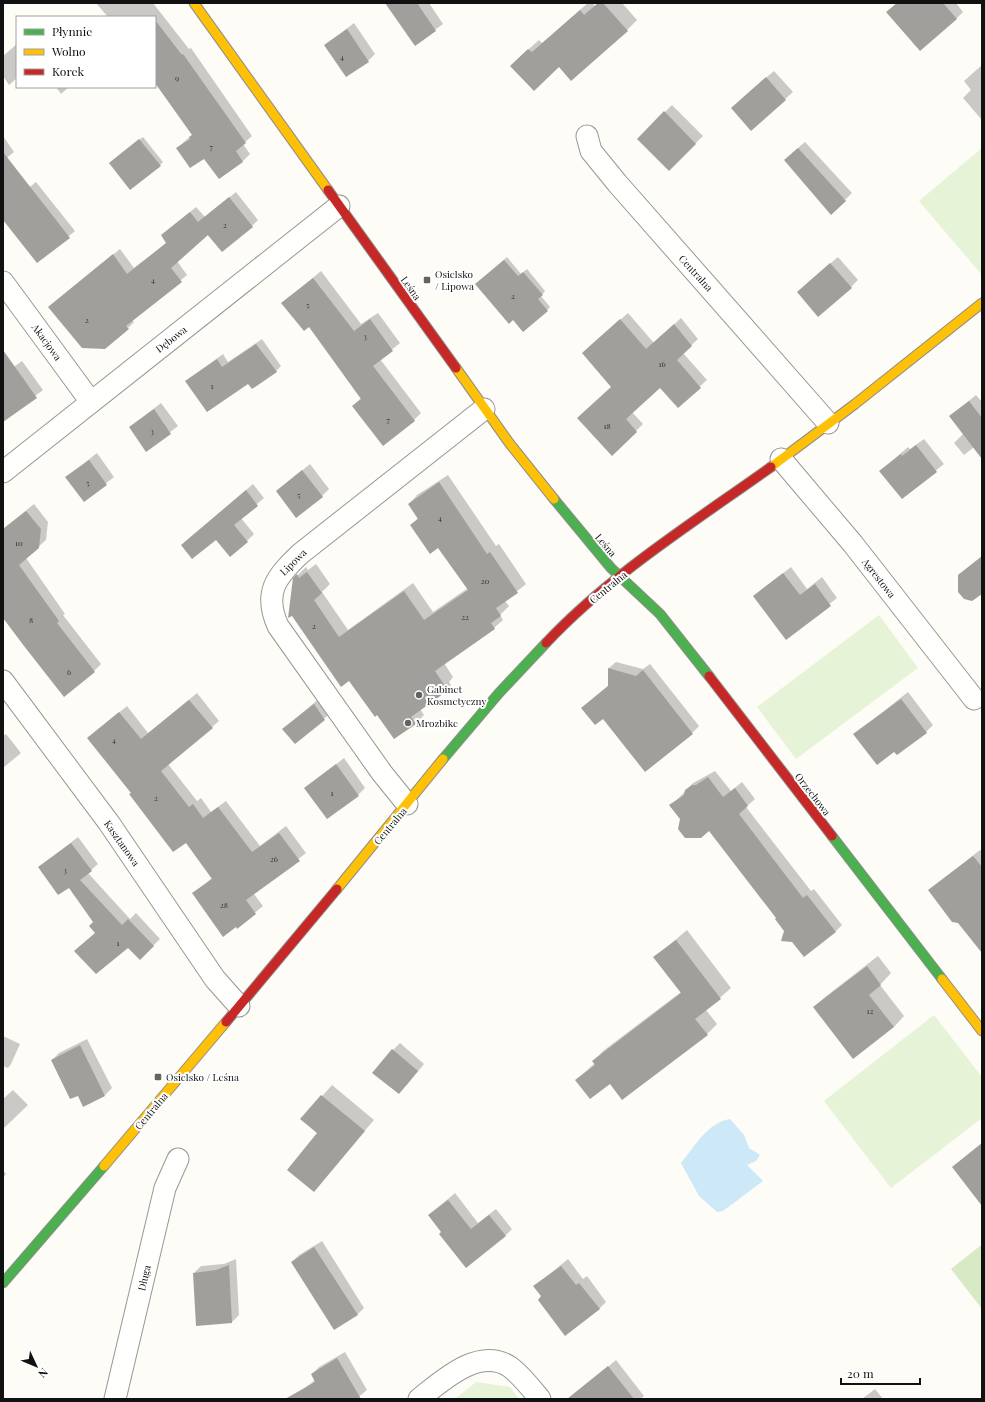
<svg xmlns="http://www.w3.org/2000/svg" width="985" height="1402" viewBox="0 0 985 1402" font-family="'Playfair Display',serif">
	<style>
		.green { fill: #e7f3d7 }
		.forest { fill: #d8eac5 }
		.water { fill: #cde8f7 }
		.shadow { fill: #0003 }
		.building { fill: #a19f9c }
		.lines { fill: none; stroke-linecap: round; stroke-linejoin: round }
		.street-casing { stroke: #979795; stroke-width: 23 }
		.fast-casing { stroke: #8e8d8b; stroke-width: 11 }
		.slow-casing { stroke: #8e8d8b; stroke-width: 11 }
		.jam-casing { stroke: #8e8d8b; stroke-width: 11 }
		.street { stroke: #fffffe; stroke-width: 21 }
		.fast { stroke: #4caf50; stroke-width: 9 }
		.slow { stroke: #ffc107; stroke-width: 9 }
		.jam { stroke: #c62828; stroke-width: 9 }
		.poi-dot { fill: #646362; stroke: #fff; stroke-width: 1.5 }
		.labels { text-anchor: middle; dominant-baseline: central; stroke-width: 4; stroke-linejoin: round; paint-order: stroke }
		.number-label { font-size: 8px; fill: #353434 }
		.street-label { font-size: 10px; fill: #111; stroke: #fff }
		.poi-label { font-size: 10px; fill: #111; stroke: #fff; text-anchor: start }
	</style>
	<rect width="100%" height="100%" fill="#fdfcf7"/>
	<!-- green -->
	<g class="green">
		<path d="M982,148V275L919,201Z"/>
		<path d="M879,615L918,668L796,759L757,707Z"/>
		<path d="M934,1015L982,1077V1118L891,1188L824,1101Z"/>
		<path d="M476,1382L510,1387L519,1399H455Z"/>
	</g>
	<!-- forest -->
	<path class="forest" d="M980,1246L982,1247V1309L951,1269Z"/>
	<!-- water -->
	<path class="water" d="M730,1119L744,1135L749,1148L760,1155L756,1161L747,1165L763,1181L723,1211L717,1212L699,1196L681,1163C695,1146 707,1123 730,1119Z"/>
	<!-- shadow -->
	<g class="shadow">
		<path d="M96,3H153L189,49L191,48L252,136L243,144L250,154L243,161L220,178L205,157L177,148L193,134L155,81V17H108Z"/>
		<path d="M387,3H429L443,24L415,45Z"/>
		<path d="M588,3H592L595,6L598,3H622L637,20L627,30L559,66L521,56L539,40L542,43Z"/>
		<path d="M897,3H956L963,12L956,19Z"/>
		<path d="M354,23L375,54L368,61L325,45Z"/>
		<path d="M17,44V78L9,85L3,76V56Z"/>
		<path d="M982,65V120L963,98L971,90L964,81Z"/>
		<path d="M774,71L793,92L751,130L739,101Z"/>
		<path d="M56,87H69L61,94Z"/>
		<path d="M672,105L703,136L669,170L638,139Z"/>
		<path d="M3,136L14,152L3,161Z"/>
		<path d="M143,137L163,162L160,165L113,160Z"/>
		<path d="M805,142L852,193L845,200L792,153Z"/>
		<path d="M36,182L75,231L37,262L3,218V209Z"/>
		<path d="M236,192L258,220L252,226L208,233L177,261L187,275L132,320L134,322L128,328L56,301L120,249L134,268L167,243L169,229L196,207L205,217Z"/>
		<path d="M507,257L521,274L527,269L545,291L541,296L550,307L547,310L479,281Z"/>
		<path d="M838,257L858,280L851,287L805,285Z"/>
		<path d="M321,271L361,324L378,313L400,343L380,359L421,413L414,420L353,406L361,398L310,325L283,303Z"/>
		<path d="M628,313L654,343L681,318L698,339L683,353L707,380L678,406L660,387L632,412L643,424L612,455V386L590,346Z"/>
		<path d="M262,339L281,366L276,371L248,383L186,381L223,354L228,362Z"/>
		<path d="M22,361L43,390L3,421V375Z"/>
		<path d="M976,395L982,402V441L964,455L954,443L964,433L950,416Z"/>
		<path d="M161,403L178,426L147,450L130,427Z"/>
		<path d="M924,439L944,464L902,498L880,471L908,447L910,449Z"/>
		<path d="M97,453L114,477L84,501L67,477Z"/>
		<path d="M310,464L329,489L322,496L277,491Z"/>
		<path d="M448,475L496,546L499,544L526,584L505,601L509,606L500,615L503,620L494,628L444,663L453,677L449,682L451,685L420,709L424,715L416,723L394,738L294,579L306,567L308,570L316,564L330,584L322,592L348,630L413,583L433,612L468,588L439,547L411,525L418,518L409,504L417,495Z"/>
		<path d="M253,484L264,498L241,518L254,534L247,541L216,538L182,545Z"/>
		<path d="M34,504L48,522L46,540L26,558L65,614L63,615L101,664L94,671L3,616V529Z"/>
		<path d="M791,567L807,589L822,577L837,598L786,638L754,596Z"/>
		<path d="M616,662L643,669L650,664L699,726L692,733L603,718L582,708L609,685V668Z"/>
		<path d="M908,692L933,725L926,732L895,751L855,734Z"/>
		<path d="M197,693L219,721L168,764L197,801L201,798L211,812L226,801L260,846L286,826L306,853L254,894L263,906L238,927L193,894L213,877L186,842L132,793L88,738L127,706L148,733Z"/>
		<path d="M321,697L332,712L295,743L283,729Z"/>
		<path d="M6,734L21,753L3,768V736Z"/>
		<path d="M344,758L365,788L358,795L306,788Z"/>
		<path d="M715,771L731,791L742,782L755,799L746,807L811,891L814,889L842,925L835,932L785,930L778,918L710,830L681,819L671,806L693,783Z"/>
		<path d="M78,837L98,864L88,873L130,919L136,913L160,939L140,959L128,946L96,932L94,922L69,887L39,867Z"/>
		<path d="M980,850L982,852V929L959,922L929,890Z"/>
		<path d="M687,930L731,988L706,1010L717,1024L707,1034L611,1082L576,1080L595,1063L593,1061L603,1051L681,992L655,957Z"/>
		<path d="M878,956L891,973L880,985L904,1016L894,1027L814,1007L825,997Z"/>
		<path d="M3,1036L20,1044L11,1064L8,1068L3,1066Z"/>
		<path d="M87,1039L112,1088L105,1095L84,1105L78,1094L52,1060L59,1053Z"/>
		<path d="M400,1043L424,1064L406,1086L393,1050Z"/>
		<path d="M332,1085L374,1120L313,1191L318,1133L302,1119Z"/>
		<path d="M13,1090L28,1105L3,1129V1099Z"/>
		<path d="M982,1143V1195L953,1167Z"/>
		<path d="M3,1171L6,1174L3,1178Z"/>
		<path d="M455,1193L478,1223L496,1209L512,1229L505,1236L442,1232L429,1215Z"/>
		<path d="M322,1241L364,1308L357,1315L292,1262L299,1255Z"/>
		<path d="M236,1259L239,1315L232,1322L197,1325L194,1273L201,1266L224,1264Z"/>
		<path d="M568,1259L583,1279L587,1276L606,1302L599,1309L542,1296L535,1286Z"/>
		<path d="M345,1352L367,1390L356,1399H306L301,1391L315,1380L312,1374L319,1367Z"/>
		<path d="M616,1360L644,1396L640,1399H592L583,1388Z"/>
		<path d="M875,1389L883,1399H862Z"/>
	</g>
	<!-- building -->
	<g class="building">
		<path d="M385,3H417L436,31L415,46Z"/>
		<path d="M598,3H603L628,31L571,81L559,67L534,91L510,66L528,49L532,52L580,10L584,15Z"/>
		<path d="M897,3H943L957,19L920,51L886,12Z"/>
		<path d="M155,20L182,55L183,54L246,143L236,151L243,162L219,179L204,159L190,168L176,148L190,139L189,137L192,135L155,83Z"/>
		<path d="M347,29L369,62L346,77L324,45Z"/>
		<path d="M766,77L786,100L751,131L731,108Z"/>
		<path d="M664,111L696,144L669,171L637,139Z"/>
		<path d="M139,139L161,166L130,190L109,163Z"/>
		<path d="M798,148L846,201L831,215L784,160Z"/>
		<path d="M3,152L70,238L37,263L3,220Z"/>
		<path d="M229,197L253,227L222,252L201,227L208,235L171,268L182,282L126,326L129,329L105,349L82,348L48,307L113,254L127,274L166,243L161,235L190,212L198,222Z"/>
		<path d="M504,260L518,276L523,272L543,295L538,299L548,311L523,332L513,320L509,324L475,284Z"/>
		<path d="M830,263L852,288L818,317L797,292Z"/>
		<path d="M313,278L354,331L370,319L393,351L373,366L415,421L383,446L352,406L361,399L309,327L304,331L281,303Z"/>
		<path d="M620,319L646,349L674,324L692,346L677,360L701,388L678,408L660,388L626,419L637,432L612,456L577,418L611,387L582,353Z"/>
		<path d="M256,344L277,372L252,389L248,384L207,412L185,381L217,359L222,367Z"/>
		<path d="M3,350L37,398L3,422Z"/>
		<path d="M969,401L982,418V459L949,416Z"/>
		<path d="M154,409L171,434L146,452L129,427Z"/>
		<path d="M916,445L937,472L902,499L879,471L901,454L902,456Z"/>
		<path d="M89,460L107,485L84,502L65,477Z"/>
		<path d="M302,470L323,497L296,518L276,491Z"/>
		<path d="M439,482L487,554L490,552L518,593L496,608L501,616L491,623L495,629L435,671L445,686L440,690L443,694L411,717L416,724L394,739L377,715L375,717L349,681L341,687L292,616L288,618L293,578L297,574L299,578L307,572L322,593L314,600L339,637L404,591L424,620L468,590L438,548L430,554L410,525L418,519L408,504Z"/>
		<path d="M246,490L258,506L234,525L248,542L230,557L216,540L192,559L181,545Z"/>
		<path d="M26,511L41,529L39,548L19,565L59,621L57,623L95,672L64,697L24,646L3,618V529Z"/>
		<path d="M982,556V594L972,601L964,599L958,592V575Z"/>
		<path d="M783,573L800,595L815,584L831,606L786,640L753,596Z"/>
		<path d="M608,668L636,676L643,670L693,734L645,772L603,719L595,725L581,708L608,686Z"/>
		<path d="M901,699L927,733L897,755L894,752L877,765L853,734Z"/>
		<path d="M189,700L213,728L161,771L189,807L193,804L203,818L218,807L252,852L279,833L300,861L246,900L256,914L237,929L236,927L223,937L192,893L212,879L186,843L173,852L129,794L131,793L87,738L119,712L141,739Z"/>
		<path d="M314,704L325,720L295,744L282,729Z"/>
		<path d="M336,764L359,796L327,819L304,788Z"/>
		<path d="M708,777L723,797L735,788L748,806L739,814L803,898L807,895L836,932L804,957L792,942L781,941L784,931L775,919L776,918L709,831L701,838H685L678,829L680,819L669,805L684,795L685,790L692,785H696Z"/>
		<path d="M71,843L92,871L80,880L122,925L128,919L154,946L140,960L128,948L96,974L74,951L95,933L89,926L93,922L69,888L58,895L38,867Z"/>
		<path d="M973,856L982,867V953L958,923L952,922L928,890Z"/>
		<path d="M676,940L721,999L695,1019L708,1035L622,1100L610,1084L590,1099L575,1080L595,1065L592,1061L681,993L653,957Z"/>
		<path d="M867,966L881,985L869,995L894,1027L853,1059L813,1007Z"/>
		<path d="M80,1045L105,1096L83,1107L78,1096L70,1099L51,1060Z"/>
		<path d="M392,1049L418,1071L399,1094L372,1073Z"/>
		<path d="M321,1095L365,1131L314,1192L287,1170L317,1133L300,1119Z"/>
		<path d="M982,1143V1206L952,1167Z"/>
		<path d="M448,1200L471,1229L489,1215L506,1236L466,1268L439,1234L441,1232L428,1215Z"/>
		<path d="M314,1247L358,1315L334,1330L291,1262Z"/>
		<path d="M229,1265L232,1323L196,1326L193,1273L216,1270Z"/>
		<path d="M561,1266L576,1285L579,1283L600,1309L565,1336L538,1300L541,1296L533,1286Z"/>
		<path d="M337,1358L361,1399H285L315,1382L311,1374Z"/>
		<path d="M608,1366L634,1399H567Z"/>
	</g>
	<g class="lines">
		<defs>
			<g id="street">
				<path d="M587,136L591,151L617,183L828,423"/>
				<path d="M3,282L91,402"/>
				<path d="M781,459L853,544L974,699"/>
				<path d="M3,472L339,206"/>
				<path d="M3,681L109,823L215,979L239,1006"/>
				<path d="M407,804L382,773L278,626C263,593 276,577 300,554L484,409"/>
				<path d="M115,1399L165,1188L178,1159"/>
				<path d="M419,1399C442,1381 479,1346 510,1367C521,1375 531,1388 540,1399"/>
			</g>
			<g id="fast">
				<path d="M554,499L611,568L660,614L709,676"/>
				<path d="M443,759L499,693L546,643"/>
				<path d="M832,836L942,979"/>
				<path d="M3,1283L104,1166"/>
			</g>
			<g id="slow">
				<path d="M194,3L328,190"/>
				<path d="M456,368L510,444L554,499"/>
				<path d="M771,467L855,404L982,303"/>
				<path d="M337,889L443,759"/>
				<path d="M942,979L982,1031"/>
				<path d="M104,1166L226,1022"/>
			</g>
			<g id="jam">
				<path d="M328,190L456,368"/>
				<path d="M546,643C611,574 694,522 771,467"/>
				<path d="M709,676L832,836"/>
				<path d="M226,1022L337,889"/>
			</g>
		</defs>
		<!-- street casing -->
		<use href="#street" class="street-casing"/>
		<!-- fast casing -->
		<use href="#fast" class="fast-casing"/>
		<!-- slow casing -->
		<use href="#slow" class="slow-casing"/>
		<!-- jam casing -->
		<use href="#jam" class="jam-casing"/>
		<!-- street -->
		<use href="#street" class="street"/>
		<!-- fast -->
		<use href="#fast" class="fast"/>
		<!-- slow -->
		<use href="#slow" class="slow"/>
		<!-- jam -->
		<use href="#jam" class="jam"/>
	</g>
	<!-- markers -->
	<g class="poi-dot">
		<rect x="423" y="276" width="8" height="8" rx="2"/>
		<circle cx="419" cy="695" r="4"/>
		<circle cx="408" cy="723" r="4"/>
		<rect x="154" y="1073" width="8" height="8" rx="2"/>
	</g>
	<g class="labels">
		<!-- number labels -->
		<g class="number-label">
			<text x="342" y="56">4</text>
			<text x="177" y="77">9</text>
			<text x="211" y="146">7</text>
			<text x="225" y="224">2</text>
			<text x="153" y="279">4</text>
			<text x="513" y="295">2</text>
			<text x="308" y="304">5</text>
			<text x="87" y="319">2</text>
			<text x="365" y="335">3</text>
			<text x="662" y="363">16</text>
			<text x="212" y="385">1</text>
			<text x="388" y="419">7</text>
			<text x="607" y="425">18</text>
			<text x="152" y="430">3</text>
			<text x="88" y="482">5</text>
			<text x="299" y="494">5</text>
			<text x="440" y="517">4</text>
			<text x="19" y="542">10</text>
			<text x="485" y="580">20</text>
			<text x="465" y="616">22</text>
			<text x="31" y="619">8</text>
			<text x="314" y="625">2</text>
			<text x="69" y="671">6</text>
			<text x="114" y="739">4</text>
			<text x="332" y="792">1</text>
			<text x="156" y="797">2</text>
			<text x="274" y="858">26</text>
			<text x="65" y="869">3</text>
			<text x="224" y="904">28</text>
			<text x="118" y="942">1</text>
			<text x="870" y="1010">12</text>
		</g>
		<!-- street labels -->
		<g class="street-label">
			<text transform="translate(696 273) rotate(48)">Centralna</text>
			<text transform="translate(411 288) rotate(55)">Leśna</text>
			<text transform="translate(171 339) rotate(-38)">Dębowa</text>
			<text transform="translate(47 342) rotate(54)">Akacjowa</text>
			<text transform="translate(606 545) rotate(50)">Leśna</text>
			<text transform="translate(293 562) rotate(-45)">Lipowa</text>
			<text transform="translate(879 578) rotate(52)">Agrestowa</text>
			<text transform="translate(608 587) rotate(-39)">Centralna</text>
			<text transform="translate(813 794) rotate(52)">Orzechowa</text>
			<text transform="translate(390 826) rotate(-50)">Centralna</text>
			<text transform="translate(122 843) rotate(55)">Kasztanowa</text>
			<text transform="translate(151 1111) rotate(-50)">Centralna</text>
			<text transform="translate(144 1278) rotate(-77)">Długa</text>
		</g>
		<!-- poi labels -->
		<g class="poi-label">
			<text x="435" y="274">Osielsko<tspan x="435" dy="12">/ Lipowa</tspan></text>
			<text x="427" y="689">Gabinet<tspan x="427" dy="12">Kosmetyczny</tspan></text>
			<text x="416" y="723">Mrozbike</text>
			<text x="166" y="1077">Osielsko / Leśna</text>
		</g>
	</g>
	<!-- border -->
	<rect width="985" height="1402" fill="none" stroke="#111111" stroke-width="8"/>
	<!-- legend -->
	<rect x="16" y="16" width="140" height="72" fill="#ffffff" stroke="#a0a0a0"/>
	<rect x="24" y="29" width="20" height="6" fill="#4caf50" stroke="#a0a0a0"/>
	<text x="52" y="36" font-size="12" fill="#111111">Płynnie</text>
	<rect x="24" y="49" width="20" height="6" fill="#ffc107" stroke="#a0a0a0"/>
	<text x="52" y="56" font-size="12" fill="#111111">Wolno</text>
	<rect x="24" y="69" width="20" height="6" fill="#c62828" stroke="#a0a0a0"/>
	<text x="52" y="76" font-size="12" fill="#111111">Korek</text>
	<!-- north arrow -->
	<g transform="translate(36 1366) rotate(134)" stroke="#ffffff" stroke-width="3" paint-order="stroke">
	<path d="M0-3L7 15L0 10L-7 15Z" fill="#111111"/>
	<text y="-6" font-size="11" font-weight="bold" text-anchor="middle" fill="#111111">N</text>
	</g>
	<!-- scale -->
	<path d="M841 1378v6h79v-6" fill="none" stroke="#111111" stroke-width="2"/>
	<text x="847" y="1378" font-size="12" fill="#111111" stroke="#ffffff" stroke-width="3" paint-order="stroke">20 m</text>
</svg>
